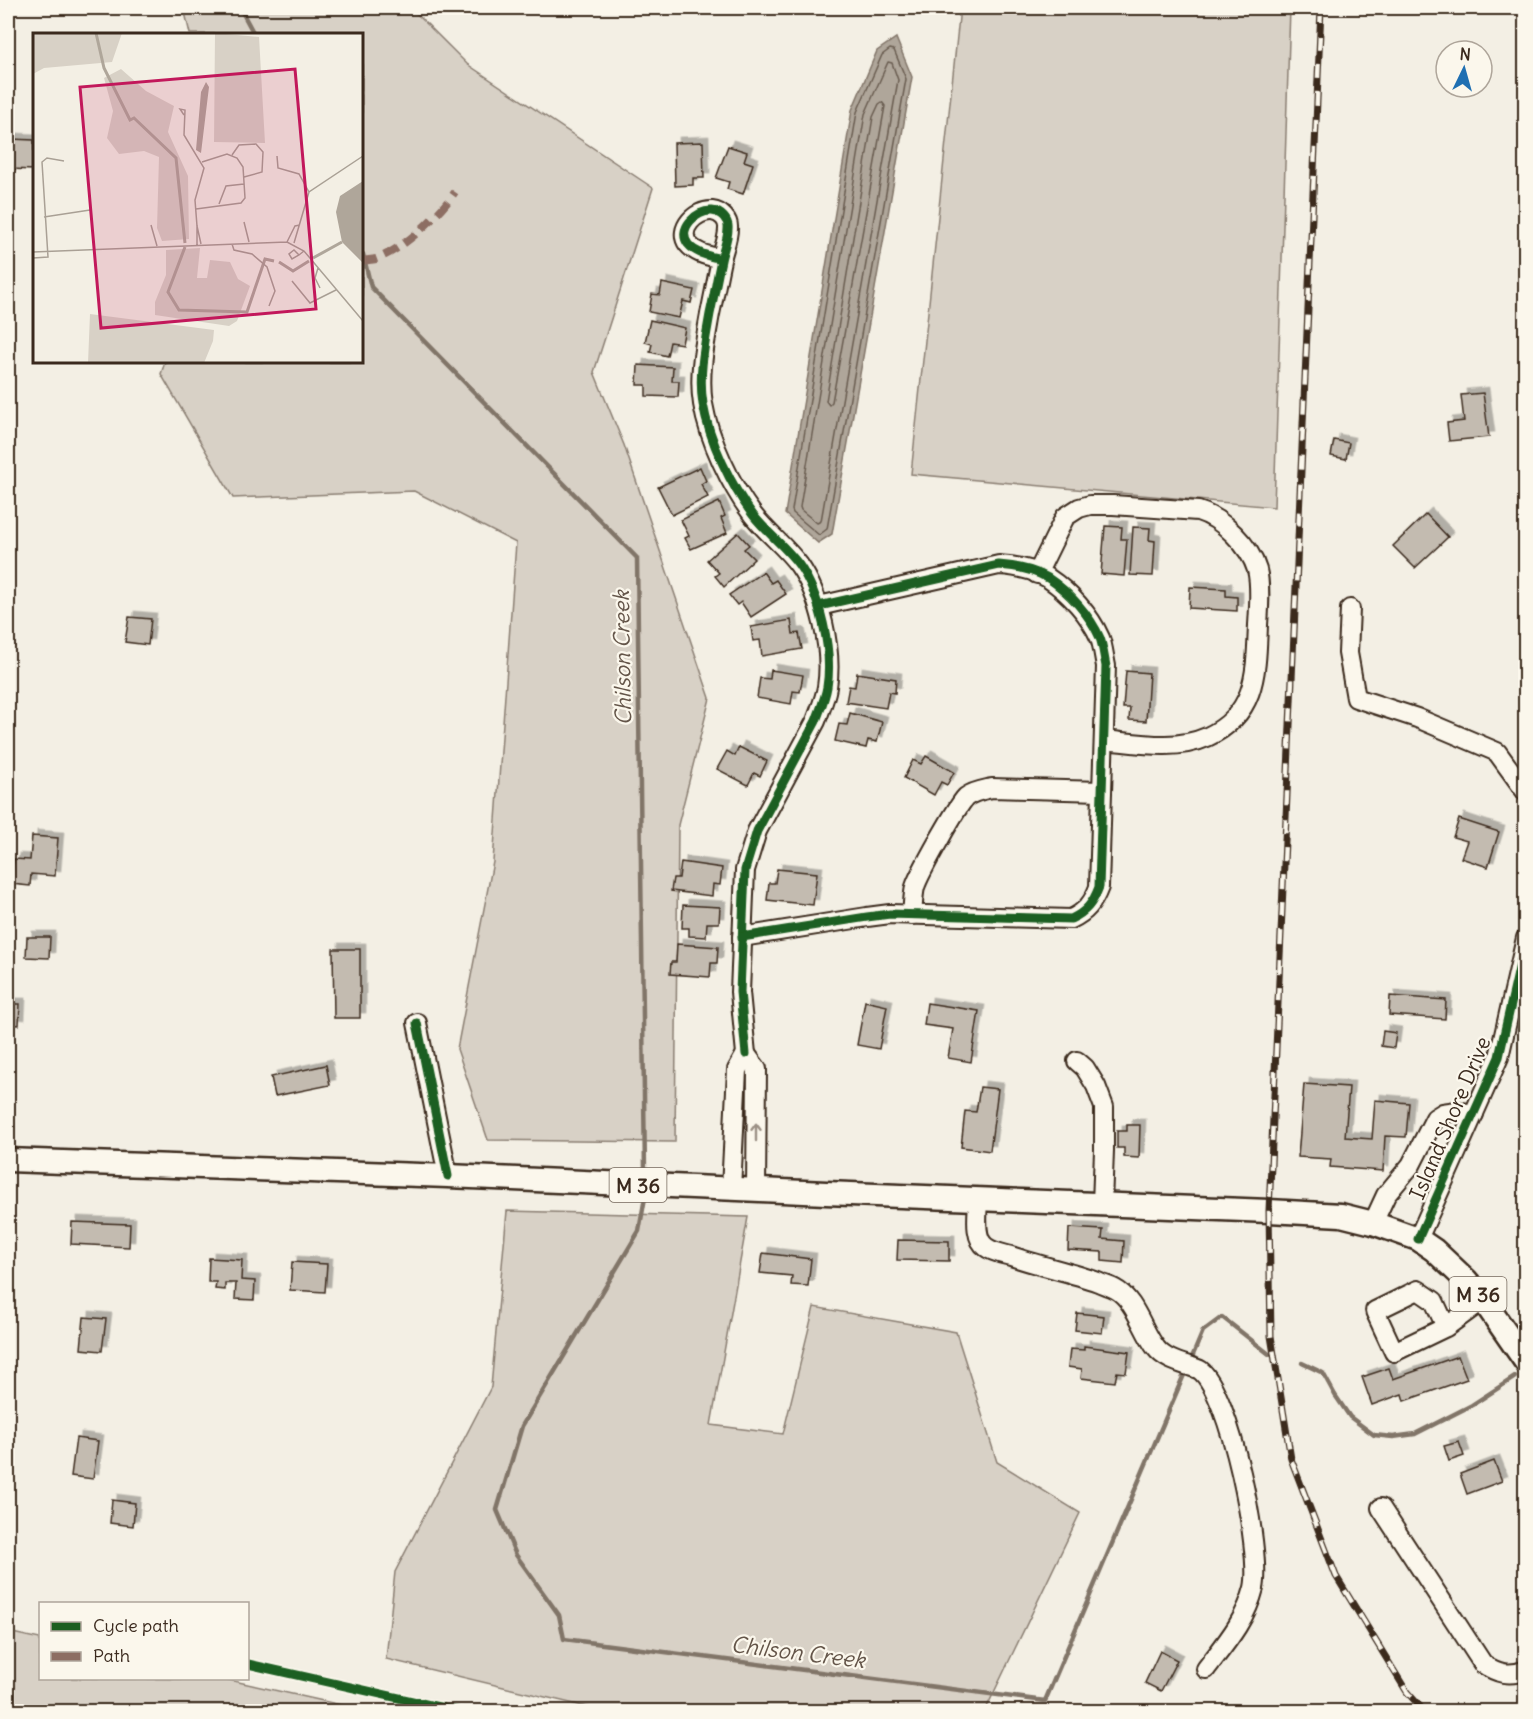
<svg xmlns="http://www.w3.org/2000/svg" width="1533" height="1719" viewBox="0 0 1533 1719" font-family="Delius,sans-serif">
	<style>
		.green { fill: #d8d1c6; stroke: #8a7e72; stroke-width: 1.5 }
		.water { fill: #afa69a; stroke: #817468; stroke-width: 1.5 }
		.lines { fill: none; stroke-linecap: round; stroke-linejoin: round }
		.shore { stroke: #695c50; stroke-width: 1.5 }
		.stream { stroke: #817468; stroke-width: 4.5 }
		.building { fill: #c3bbb0; stroke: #3b2a1e; stroke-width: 1.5; filter: url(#shadow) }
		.minor-casing { stroke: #3b2a1e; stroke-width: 22 }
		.major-casing { stroke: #3b2a1e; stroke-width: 27 }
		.minor { stroke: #fbf7ec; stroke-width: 18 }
		.major { stroke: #fbf7ec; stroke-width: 22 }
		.rail-casing { stroke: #3b2a1e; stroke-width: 7 }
		.rail { stroke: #fbf7ec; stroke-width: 4.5; stroke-dasharray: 14; stroke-linecap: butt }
		.quiet { stroke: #8d6e63; stroke-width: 8; stroke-dasharray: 15 8; stroke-linecap: butt }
		.cycleway-casing { stroke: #fbf7ec; stroke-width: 13 }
		.cycleway { stroke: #1b5e20; stroke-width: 9 }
		.oneway { stroke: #9b9085 }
		.labels { text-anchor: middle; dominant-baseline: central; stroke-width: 4.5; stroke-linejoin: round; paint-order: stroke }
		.shield { fill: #fbf7ec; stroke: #75685c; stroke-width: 1.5 }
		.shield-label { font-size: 20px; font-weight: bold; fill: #3b2a1e }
		.street-label { font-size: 21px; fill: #3b2a1e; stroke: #fbf7ec }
		.water-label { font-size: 22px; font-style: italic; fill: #645549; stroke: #fbf7ec }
		.inset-river { fill: none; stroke: #afa69a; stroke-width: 3 }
		.inset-road { fill: none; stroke: #a9a095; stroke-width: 1.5 }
		.view { fill: #c2185b; fill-opacity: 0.15; stroke: #c2185b; stroke-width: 3 }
		.inset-edge { fill: none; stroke: #3b2a1e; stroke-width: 3 }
	</style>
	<defs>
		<filter id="shadow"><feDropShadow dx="5.5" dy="-5.5" stdDeviation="0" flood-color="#0004"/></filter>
	</defs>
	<rect width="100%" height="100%" fill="#f3efe4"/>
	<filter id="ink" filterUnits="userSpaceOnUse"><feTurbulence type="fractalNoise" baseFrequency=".0167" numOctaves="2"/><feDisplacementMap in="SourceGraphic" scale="12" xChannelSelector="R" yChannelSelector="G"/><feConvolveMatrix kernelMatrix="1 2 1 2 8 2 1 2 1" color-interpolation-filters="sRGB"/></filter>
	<g filter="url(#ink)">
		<!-- green -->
		<g class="green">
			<path d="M184,8H411L467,64L653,188L594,372L624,445L710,698L678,825L675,1142L488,1140L457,1049L493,862L516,543L414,491L233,498L161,374L165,362H362V34H190Z"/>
			<path d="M960,8H1290L1274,507L911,474Z"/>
			<path d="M507,1211L748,1217L711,1425L783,1434L814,1307L956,1332L997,1462L1080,1513L985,1711H604L386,1659L395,1572L491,1387Z"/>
			<path d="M8,1632L40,1639V1678L225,1679L368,1711H8Z"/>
		</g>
		<!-- water -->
		<path class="water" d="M896,38L912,77L832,534L818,543L785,514L852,110L877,51Z"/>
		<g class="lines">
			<!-- shore -->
			<g class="shore">
				<path d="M890,49L894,50L906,79L827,529L819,535L793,513L792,510L857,112L882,55Z"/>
				<path d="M888,62L892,63L898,80L821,521L817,523L801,510L800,507L865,114Z"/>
				<path d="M882,102L885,106L832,402L829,405L826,401L873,117L879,104Z"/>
			</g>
			<!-- stream -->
			<g class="stream">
				<path d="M240,8L254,34"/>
				<path d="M362,254H363L371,287L637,558L645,1171"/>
				<path d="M646,1192L639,1231L522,1426L497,1510L516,1555L559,1615L564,1639L1045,1701L1186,1370"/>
				<path d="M1190,1362L1203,1331L1222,1317L1269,1354"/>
				<path d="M1302,1363L1323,1373L1335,1395L1350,1417L1374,1435L1393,1437L1415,1434L1472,1405L1515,1377"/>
			</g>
		</g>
		<!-- building -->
		<g class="building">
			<path d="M11,139L34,140V170L10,169Z"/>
			<path d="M703,142L704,178H693V185L675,186L674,143Z"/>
			<path d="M728,146L747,152L744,161L753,164L743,194L727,189L729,182L716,178Z"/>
			<path d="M662,283L694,290L691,303L683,301L679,318L649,312L652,294L660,295Z"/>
			<path d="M650,320L685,328L682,344L670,342L667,356L650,352L652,344L645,342Z"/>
			<path d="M638,365L673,367L672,381H679L678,397L646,396V385H637Z"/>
			<path d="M1483,393L1489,437L1449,441L1447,423L1464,421L1461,395Z"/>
			<path d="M1334,440L1349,443L1346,459L1331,456Z"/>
			<path d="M700,467L706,481L701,484L708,497L672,515L658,487Z"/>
			<path d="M719,502L725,516L721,518L727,533L691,549L685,538L689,536L681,520Z"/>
			<path d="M1426,514L1448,537L1415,568L1393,546Z"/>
			<path d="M1105,526L1122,527L1121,539H1127L1124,576L1101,574Z"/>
			<path d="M1133,527L1150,528L1149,540L1155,541L1153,576L1130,575Z"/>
			<path d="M738,533L749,545L744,549L754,559L724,587L715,576L719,573L707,560Z"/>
			<path d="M763,572L771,583L776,580L786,594L751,617L741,602L737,605L729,595Z"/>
			<path d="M1190,587L1226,589V596L1237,597V611L1189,608Z"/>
			<path d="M129,617L151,619L148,645L125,642Z"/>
			<path d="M791,620L793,634L799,633L802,649L762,656L760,640L753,641L751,627Z"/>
			<path d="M771,670L803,675L800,692L793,691L791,704L757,698L760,678L770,679Z"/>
			<path d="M1126,671L1149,673L1146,721L1129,720L1130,708H1123Z"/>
			<path d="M857,673L896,679L895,693L889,692L886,708L846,702L849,686L855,687Z"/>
			<path d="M850,713L882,722L877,742L868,740L866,748L835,741L839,724L847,725Z"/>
			<path d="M739,747L767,761L760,776L754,773L748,785L717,769L727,751L735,756Z"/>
			<path d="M926,756L954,772L947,785L941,782L934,795L904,778L913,760L921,764Z"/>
			<path d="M1459,819L1499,832L1488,867L1461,858L1467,841L1453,837Z"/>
			<path d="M32,836L58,838L55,876L31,874L30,886L11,884L14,859L30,860Z"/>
			<path d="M681,862L722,868L720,885L713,884L712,896L671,891L673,878H679Z"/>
			<path d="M777,869L817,873L813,905L767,900L769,883H775Z"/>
			<path d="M683,905L720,907L719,923H707L706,937L689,936V928H682Z"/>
			<path d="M27,937H50L49,958L26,957Z"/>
			<path d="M677,944L718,947L717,963H711L710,977L670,974L671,962H676Z"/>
			<path d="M333,949H360V1018H334Z"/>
			<path d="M1390,996L1446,1000L1445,1019L1389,1015Z"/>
			<path d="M865,1001L887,1006L879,1049L857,1045Z"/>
			<path d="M927,1003L979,1011L971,1062L948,1058L953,1029L924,1025Z"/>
			<path d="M8,1004H20L19,1025L8,1024Z"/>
			<path d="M1383,1031L1396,1033L1394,1048L1381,1046Z"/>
			<path d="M326,1065L330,1085L275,1096L271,1077Z"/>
			<path d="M1304,1084L1349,1087L1345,1137L1372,1139L1375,1100L1409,1103L1406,1137L1385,1136L1383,1171L1330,1167L1331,1159L1298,1157Z"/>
			<path d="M980,1087L998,1089L990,1151L961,1147L965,1111L976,1112Z"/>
			<path d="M1127,1125H1140L1139,1158L1124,1157V1148H1117V1131H1127Z"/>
			<path d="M72,1222L130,1224L129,1247L71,1244Z"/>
			<path d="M1069,1228L1103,1230L1102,1239L1124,1241L1123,1263L1102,1261V1252L1068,1250Z"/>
			<path d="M898,1240L949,1241V1261L897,1260Z"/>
			<path d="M763,1253L811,1259L808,1286L791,1285L792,1276L760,1273Z"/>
			<path d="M209,1258L242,1260L241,1280L255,1281L254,1300L235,1299L236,1283H225V1290L215,1289L216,1282H208Z"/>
			<path d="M292,1262L327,1264L325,1292L290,1290Z"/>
			<path d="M1077,1313L1104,1316L1102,1333L1075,1330Z"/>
			<path d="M84,1317L106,1319L102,1351L81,1349Z"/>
			<path d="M1084,1346L1129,1352L1126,1373L1117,1372L1115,1382L1081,1378L1082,1369L1068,1367L1070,1349L1084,1350Z"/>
			<path d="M1458,1356L1467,1379L1404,1401L1402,1394L1372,1405L1362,1377L1389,1368L1393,1379Z"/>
			<path d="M76,1438L98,1441L93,1479L71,1476Z"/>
			<path d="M1459,1442L1464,1456L1449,1461L1444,1446Z"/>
			<path d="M1494,1461L1502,1481L1467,1494L1460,1474Z"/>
			<path d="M112,1500L135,1503L133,1526L110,1523Z"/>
			<path d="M1160,1651L1177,1660L1161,1691L1145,1683Z"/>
		</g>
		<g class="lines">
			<defs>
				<g id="minor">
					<path d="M721,259C710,256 696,254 688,244C677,229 696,210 712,211C721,212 729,220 728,229C728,239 723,250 721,260C717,278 714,296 710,314C705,343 698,374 703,404C709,440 731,486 753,515C767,533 786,547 799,565C820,595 833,650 827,687C825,699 820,710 816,721L757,831L745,870L740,992L746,1054"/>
					<path d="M1037,574L1065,517L1079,508L1090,505H1113L1198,511C1222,518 1250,546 1257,570C1261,585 1259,609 1258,625C1256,672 1257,714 1207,737C1176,751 1137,743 1104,740"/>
					<path d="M1350,609L1348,653L1356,698L1417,718L1497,752L1526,792"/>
					<path d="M912,915C913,906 913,896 915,887C919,874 957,806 966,797C974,791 983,790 992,788L1102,791"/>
					<path d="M742,937L867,917L890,914L1071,919C1086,912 1093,903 1099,887L1106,666C1104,657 1103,646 1100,638C1090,615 1069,592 1048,578C1034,570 1015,566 999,565L819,606"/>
					<path d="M417,1023L448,1176"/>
					<path d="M1077,1061L1085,1068L1096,1086L1104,1107V1150L1102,1204"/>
					<path d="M731,1189L737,1070L746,1054L757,1069L756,1190"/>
					<path d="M978,1199C978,1212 973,1238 986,1247C992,1252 1003,1254 1011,1256C1040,1266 1070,1272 1098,1282C1104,1285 1110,1286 1115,1289C1135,1299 1143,1332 1156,1348C1164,1359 1180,1363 1192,1367C1195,1368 1198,1369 1200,1370C1230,1393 1262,1552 1254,1588C1246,1620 1225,1644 1206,1669"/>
					<path d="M1373,1223L1386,1195L1411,1165L1435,1118L1443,1113L1457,1111L1474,1114"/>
					<path d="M1418,1239L1499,1057L1526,938"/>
					<path d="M1446,1327L1434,1301L1418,1290L1375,1311L1394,1352L1446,1327L1483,1300"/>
					<path d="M1381,1508L1483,1664C1497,1673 1509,1677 1526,1670"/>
				</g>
				<path id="major" d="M8,1160L448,1176L826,1193L1269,1211L1341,1215L1373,1223L1418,1239L1434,1250L1466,1280L1483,1300L1526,1362"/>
			</defs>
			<!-- minor casing -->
			<use href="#minor" class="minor-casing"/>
			<!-- major casing -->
			<use href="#major" class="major-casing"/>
			<!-- minor -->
			<use href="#minor" class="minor"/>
			<!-- major -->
			<use href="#major" class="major"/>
			<defs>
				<path id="rail" d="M1321,8L1269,1211L1271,1336L1291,1459L1336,1576L1407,1692L1425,1712"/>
			</defs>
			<!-- rail casing -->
			<use href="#rail" class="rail-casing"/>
			<!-- rail -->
			<use href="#rail" class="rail"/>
			<!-- quiet -->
			<path class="quiet" d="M362,261C366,260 371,260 376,259C404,249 438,216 455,192"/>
			<defs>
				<g id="cycleway">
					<path d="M721,259C710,256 696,254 688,244C677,229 696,210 712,211C721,212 729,220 728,229C728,239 723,250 721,260C717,278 714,296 710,314C705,343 698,374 703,404C709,440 731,486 753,515C767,533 786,547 799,565C820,595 833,650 827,687C825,699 820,710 816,721L757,831L745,870L740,992L746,1054"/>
					<path d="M742,937L867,917L890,914L1071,919C1086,912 1093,903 1099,887L1106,666C1104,657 1103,646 1100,638C1090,615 1069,592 1048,578C1034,570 1015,566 999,565L819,606"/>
					<path d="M417,1023L448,1176"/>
					<path d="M1418,1239L1499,1057L1526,938"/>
					<path d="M248,1664L461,1712"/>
				</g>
			</defs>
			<!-- cycleway casing -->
			<use href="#cycleway" class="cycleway-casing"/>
			<!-- cycleway -->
			<use href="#cycleway" class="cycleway"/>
		</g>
		<!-- one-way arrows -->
		<defs><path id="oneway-shaft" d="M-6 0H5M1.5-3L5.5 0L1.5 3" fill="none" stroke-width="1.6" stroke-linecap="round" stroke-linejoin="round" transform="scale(1.5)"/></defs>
		<use class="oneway" href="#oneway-shaft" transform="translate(756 1132) rotate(-90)"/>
	</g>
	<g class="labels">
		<!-- shield labels -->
		<g class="shield">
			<rect x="609.5" y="1168" width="57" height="34" rx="4.5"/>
			<rect x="1449.5" y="1277" width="57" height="34" rx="4.5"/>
		</g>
		<g class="shield-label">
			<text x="638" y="1185">M 36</text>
			<text x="1478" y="1294">M 36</text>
		</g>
		<!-- street labels -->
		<g class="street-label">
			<text transform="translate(1450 1118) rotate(-67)">Island Shore Drive</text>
		</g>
		<!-- water labels -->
		<g class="water-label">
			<text transform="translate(622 658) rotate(-91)">Chilson Creek</text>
			<text transform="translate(798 1652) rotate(7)">Chilson Creek</text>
		</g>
	</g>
	<!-- overview -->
	<g transform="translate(33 33)">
		<rect width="330" height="330" fill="#f3efe4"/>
		<path d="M0,0H89L79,29L11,35L0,41ZM182,0L226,4L232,110L181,109ZM88,36L113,58L141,73L135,99L155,143L156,206L129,208L124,195L126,124L111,118L86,121L74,105L80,78L71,45ZM167,215L164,245H174L177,227L197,229L205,246L217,253L204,288L196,293L122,282V269L133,242V217ZM57,281L181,297L180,308L171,330H55Z" fill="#d8d1c6"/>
		<path d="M173,49L176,54L168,120L163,117L168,59ZM330,148V230L309,209L303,179L307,163Z" fill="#afa69a"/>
		<path class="inset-river" d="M63,0L71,35L97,87L101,85L143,125L152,210M152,214L135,259L146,277L214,279L232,226L241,228M280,225L309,209M246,229L260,238L276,228"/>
		<path class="inset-road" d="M151,82L147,76L152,77L151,102L171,135L162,167L164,193M199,122L206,112L223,111L230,119L229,139L211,144M244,123L245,135L266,141L276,159M186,171L193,153L211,151M163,176L208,170L212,165L210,134L204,125L194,121L169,129M11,184L57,177M211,189L216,209M118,192L124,213M254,209L262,193L267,192M261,210L276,159L330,123M199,211L201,217L219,221L234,234L242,258L236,273M164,212V193L168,211M0,219L254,209L271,218L330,288M266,222L261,217L256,221L259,226L266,222L271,218M0,225L15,224L9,129L14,125L31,128M285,235L282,245L287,255M259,248L277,270L303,257"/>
		<path class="view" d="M262,36L283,276L68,295L47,54Z"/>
		<rect width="330" height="330" class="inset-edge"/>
	</g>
	<!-- margin -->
	<rect width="1533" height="1719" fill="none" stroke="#fbf7ec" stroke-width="30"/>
	<rect x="15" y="15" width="1503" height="1689" fill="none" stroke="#3b2a1e" stroke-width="2" filter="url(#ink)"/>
	<!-- legend -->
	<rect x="39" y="1602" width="210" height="78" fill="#fbf7ec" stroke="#aea59a" stroke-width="1.5"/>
	<rect x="51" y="1622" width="30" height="9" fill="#1b5e20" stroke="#aea59a" stroke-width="1.5"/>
	<text x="93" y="1632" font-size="18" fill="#3b2a1e">Cycle path</text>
	<rect x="51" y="1652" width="30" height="9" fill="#8d6e63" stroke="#aea59a" stroke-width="1.5"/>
	<text x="93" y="1662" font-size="18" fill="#3b2a1e">Path</text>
	<!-- north arrow -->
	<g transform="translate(1464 69) rotate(5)"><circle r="28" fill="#fbf7ec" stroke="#aea59a" stroke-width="1.5"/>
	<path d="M0-4.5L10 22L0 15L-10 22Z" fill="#1f6fb2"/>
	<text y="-9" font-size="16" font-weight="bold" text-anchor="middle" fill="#3b2a1e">N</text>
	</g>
</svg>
